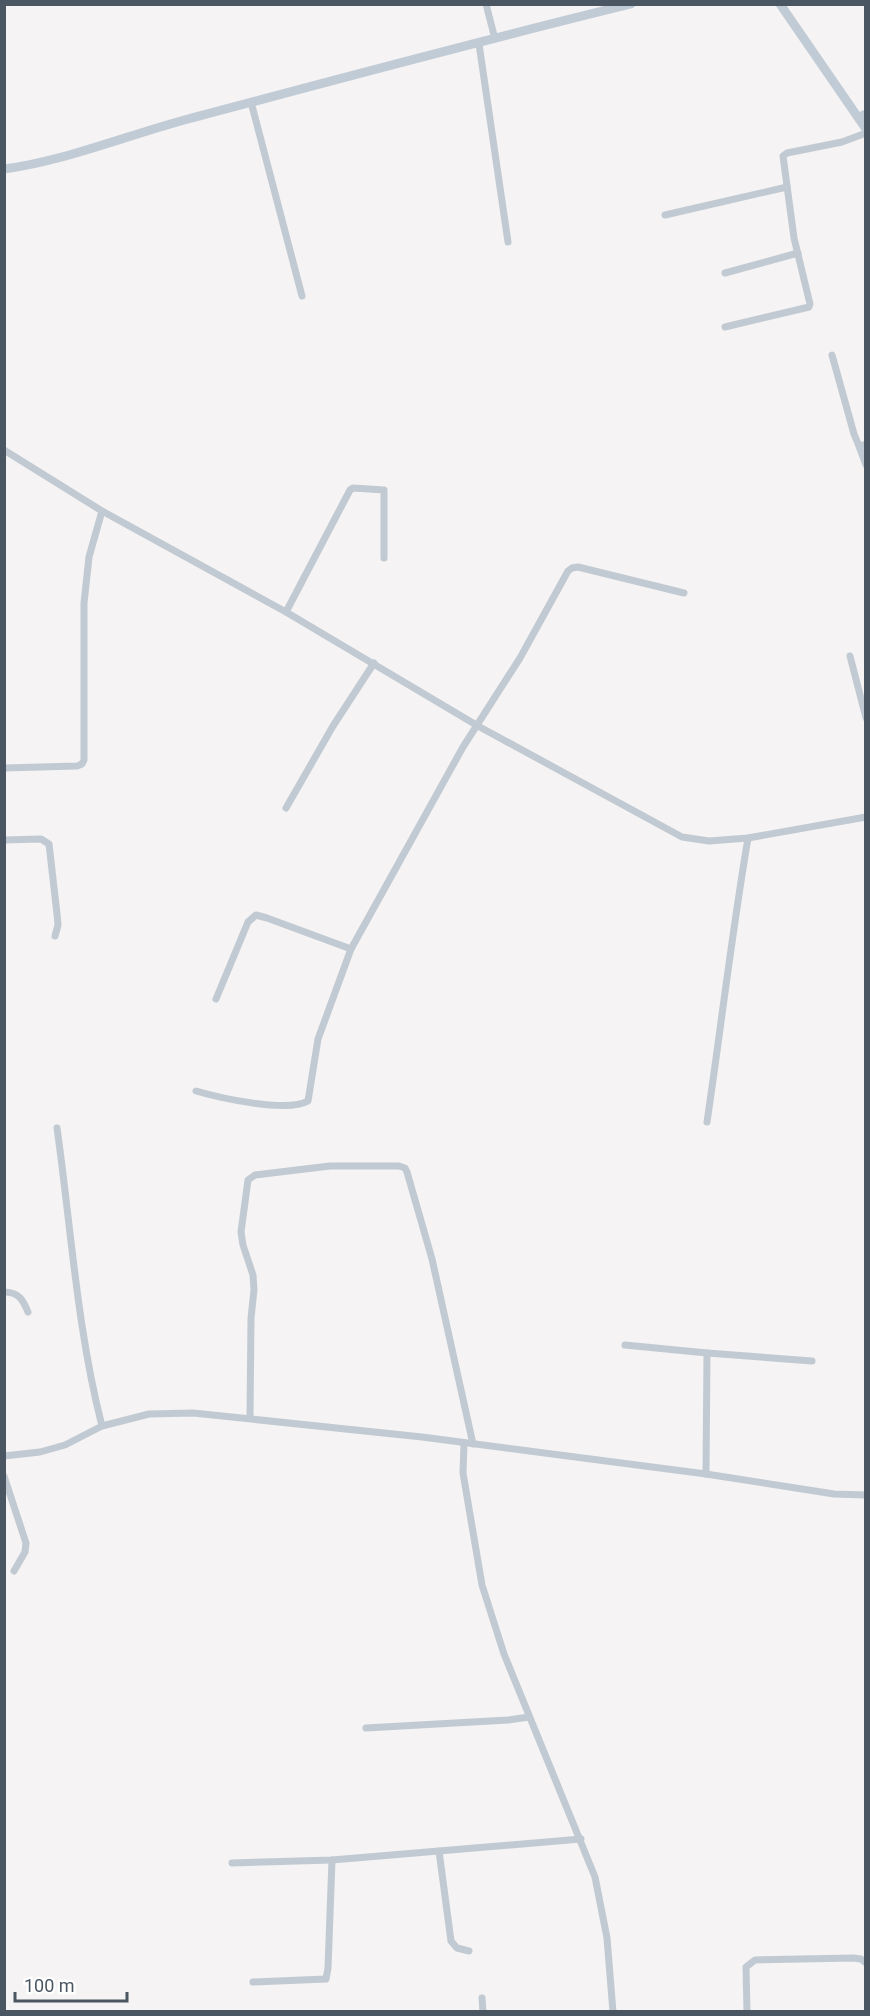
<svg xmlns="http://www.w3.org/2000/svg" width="870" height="2016" viewBox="0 0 870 2016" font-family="Roboto,sans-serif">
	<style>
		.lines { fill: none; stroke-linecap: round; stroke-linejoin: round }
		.street { stroke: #c1cad2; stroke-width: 7 }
		.secondary { stroke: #c1cbd6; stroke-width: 9 }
	</style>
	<rect width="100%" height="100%" fill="#f5f3f3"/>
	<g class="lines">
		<!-- street -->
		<g class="street">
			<path d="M486,4L495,39"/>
			<path d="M479,44L508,242"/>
			<path d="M251,102L302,296"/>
			<path d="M857,117L866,113"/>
			<path d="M665,215L787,187"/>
			<path d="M725,273L798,253"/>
			<path d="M725,327L809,307L810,304L794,238L783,156L787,153L842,142L866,133"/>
			<path d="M832,355L854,434L859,446L866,444"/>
			<path d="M859,446L866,465"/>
			<path d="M4,450L102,511L286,612L478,726L682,837L709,841L748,838L866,817"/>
			<path d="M286,612L350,490L353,488L384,490V558"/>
			<path d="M850,656L866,718"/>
			<path d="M4,768L77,766L82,764L84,760V603L89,557L102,511"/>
			<path d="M286,808L333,726L374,663"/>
			<path d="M4,840L41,839L49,844L57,914L58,925L55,936"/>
			<path d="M216,999L248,922L256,915L267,918L351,949"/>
			<path d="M196,1091C220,1098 287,1113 308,1101L318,1039L351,949L463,747L520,658L568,571L572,568L578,567L684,593"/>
			<path d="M707,1122C721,1027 732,932 748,838"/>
			<path d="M57,1128C71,1227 77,1329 102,1426"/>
			<path d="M4,1292C19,1292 23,1300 28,1312"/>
			<path d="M625,1345L707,1353L706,1474"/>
			<path d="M707,1353L812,1361"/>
			<path d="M250,1418L251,1318L254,1290L253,1275L243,1245L241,1232L248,1180L255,1175L330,1166H399L405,1168L407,1172L432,1259L473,1444"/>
			<path d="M464,1443L463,1473L482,1585L504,1654L595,1877L607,1938L613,2012"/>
			<path d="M4,1456L40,1452L65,1445L102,1426L149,1414L193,1413L422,1437L706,1474L834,1494L866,1495"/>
			<path d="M4,1476L26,1543L25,1552L14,1571"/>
			<path d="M366,1728L508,1720L529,1717"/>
			<path d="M439,1851L451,1941L457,1948L469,1951"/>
			<path d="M232,1863L332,1860L581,1839"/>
			<path d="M253,1982L326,1979L328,1968L332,1860"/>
			<path d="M482,1998L483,2012"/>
			<path d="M747,2012L746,1967L755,1960L853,1958L861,1959L866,1963"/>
		</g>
		<!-- secondary -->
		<g class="secondary">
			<path d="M780,4L866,129"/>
			<path d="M4,169C65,161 128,135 188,119C335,80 483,40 631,4"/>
		</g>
	</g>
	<!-- border -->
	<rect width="870" height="2016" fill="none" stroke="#4a5661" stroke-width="12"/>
	<!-- scale -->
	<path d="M15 1992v9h112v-9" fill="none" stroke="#4a5661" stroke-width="3"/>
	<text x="24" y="1992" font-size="18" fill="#4a5661" stroke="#ffffff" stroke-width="4.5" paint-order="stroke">100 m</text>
</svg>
